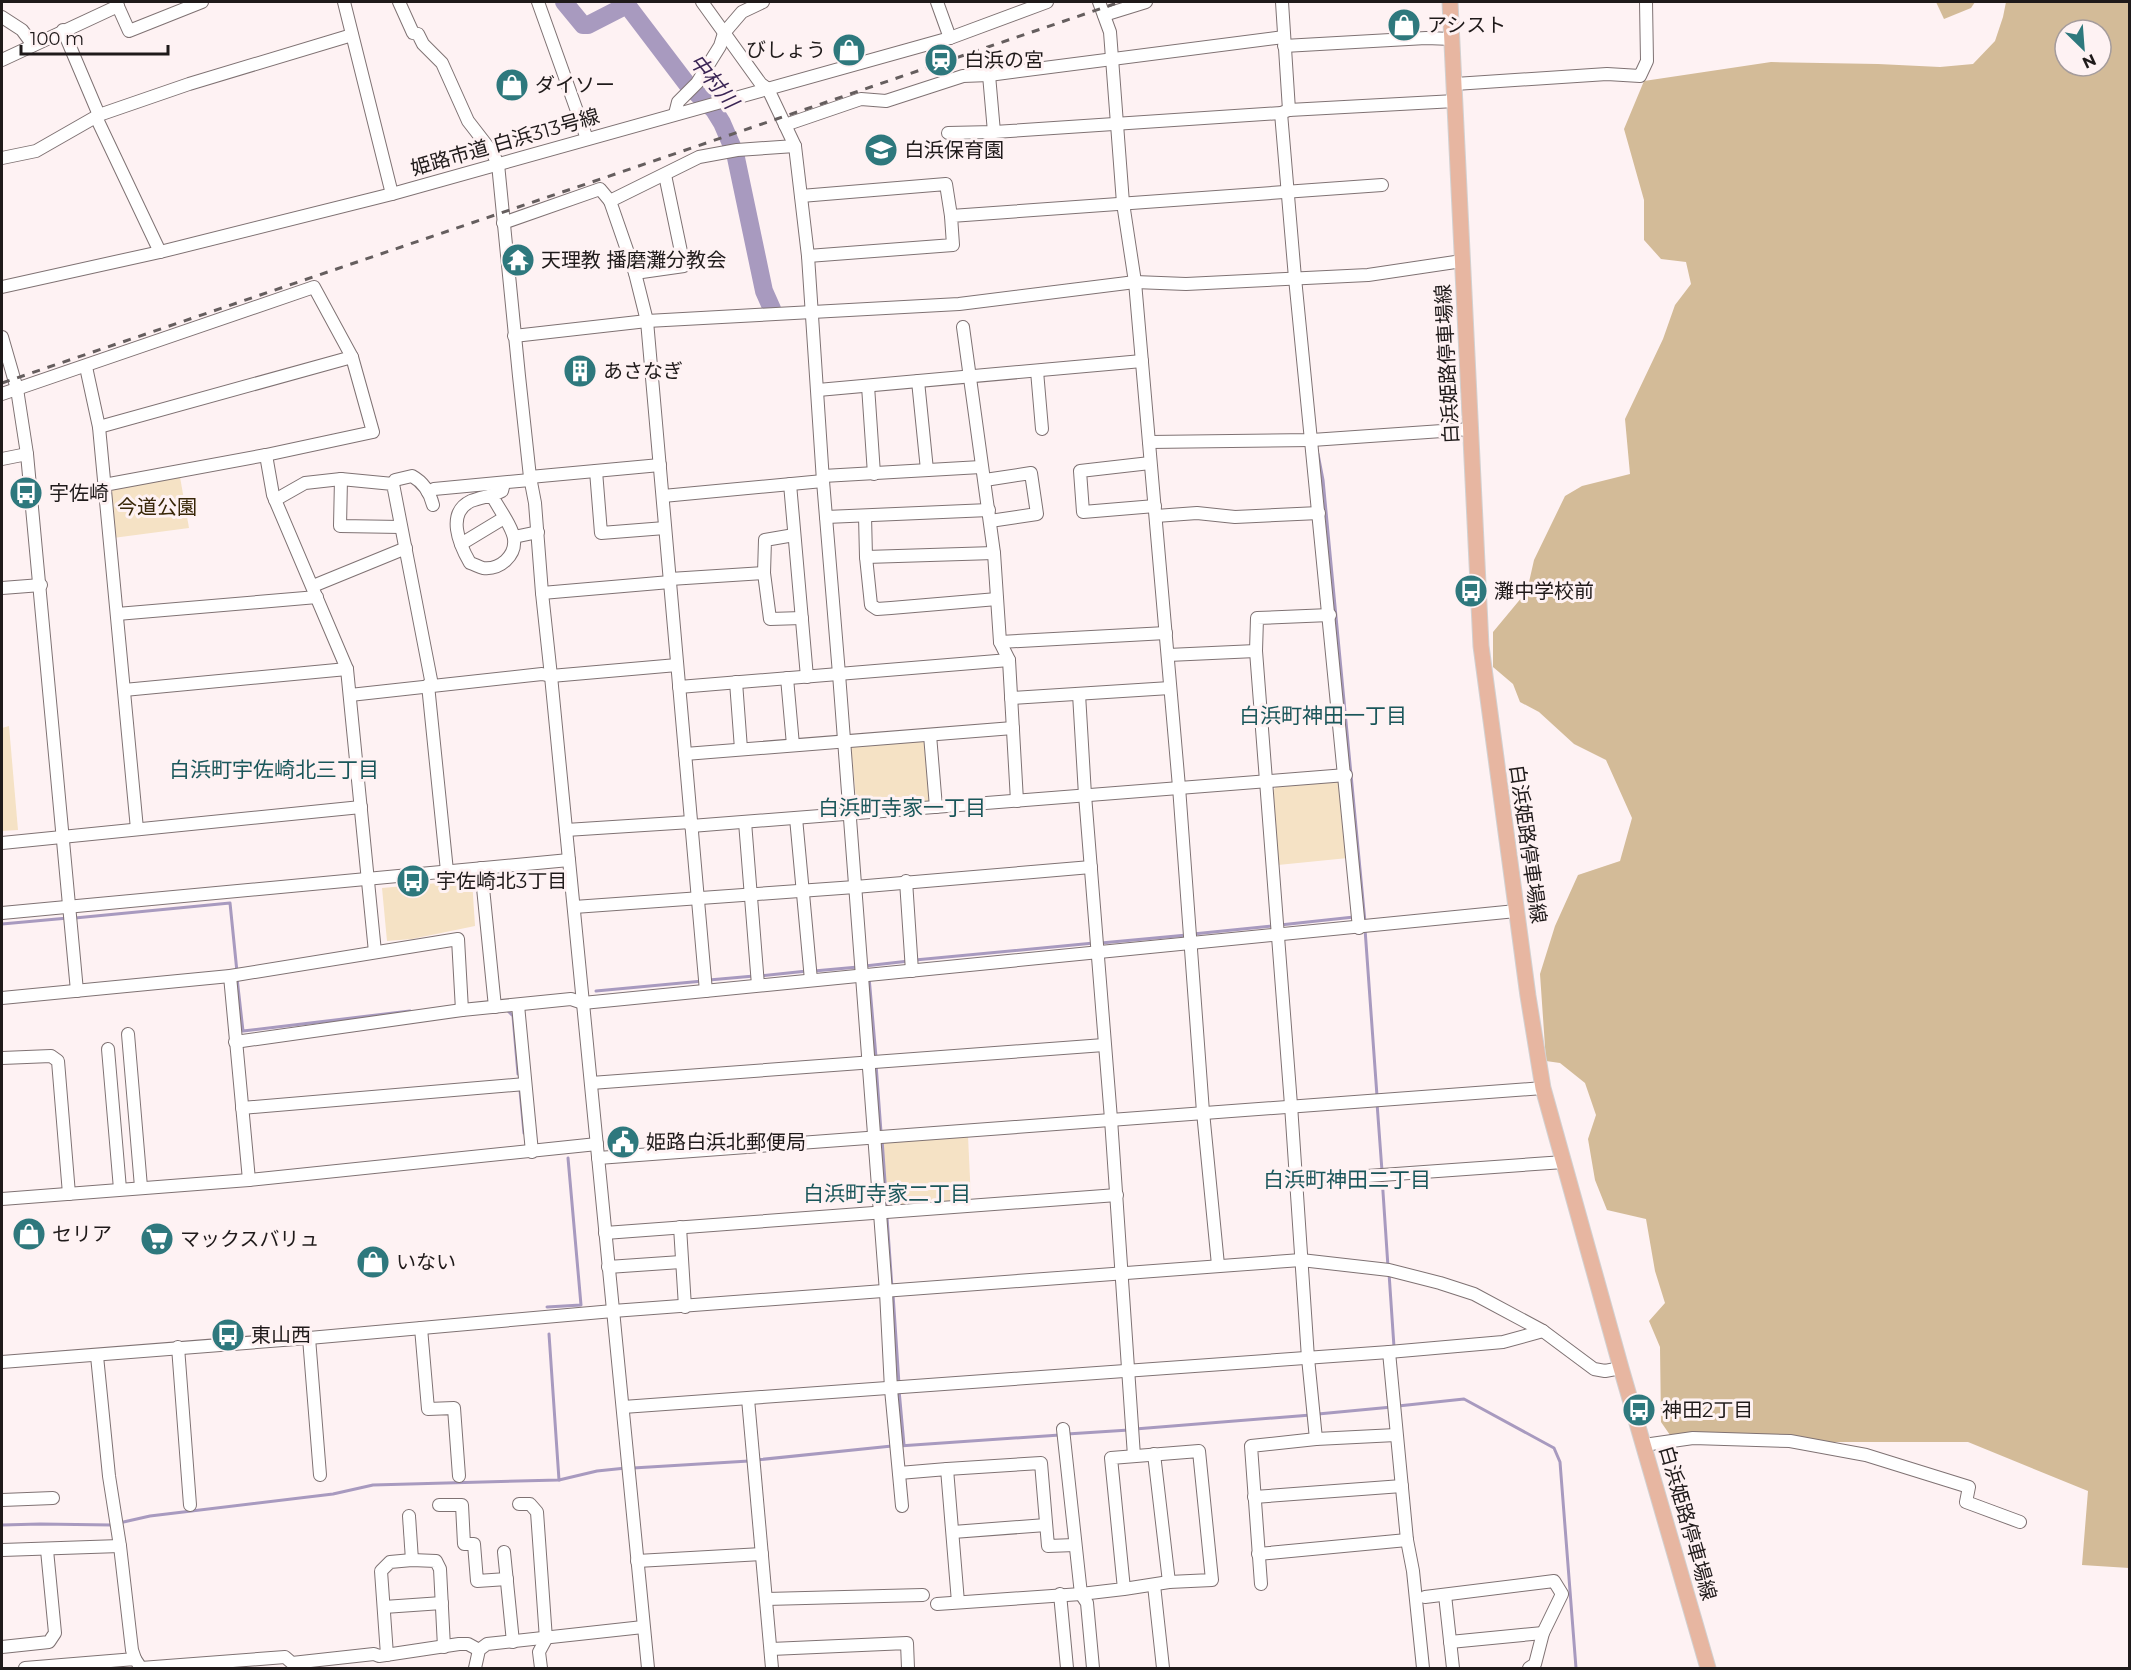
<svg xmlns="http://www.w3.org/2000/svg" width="2131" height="1670" viewBox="0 0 2131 1670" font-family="Montserrat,'Noto Sans JP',sans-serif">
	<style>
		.green { fill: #f5e2c5 }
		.forest { fill: #d3bb98; fill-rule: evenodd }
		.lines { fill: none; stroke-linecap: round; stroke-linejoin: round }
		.stream { stroke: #a89abf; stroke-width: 3 }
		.river { stroke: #a89abf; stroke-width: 18 }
		.minor-casing { stroke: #7f7273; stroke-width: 14 }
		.major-casing { stroke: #d2d1d1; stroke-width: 17 }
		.minor { stroke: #fff; stroke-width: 12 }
		.major { stroke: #e7b6a1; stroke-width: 15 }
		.rail { stroke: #655e5e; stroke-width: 3; stroke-dasharray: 8 8; stroke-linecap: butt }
		.labels { text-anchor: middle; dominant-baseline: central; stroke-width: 6; stroke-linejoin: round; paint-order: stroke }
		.poi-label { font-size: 20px; fill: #1f1a1a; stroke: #fef2f3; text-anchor: start }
		.street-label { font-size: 20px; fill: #1f1a1a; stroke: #fef2f3 }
		.park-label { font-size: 20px; fill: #382708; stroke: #fef2f3 }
		.water-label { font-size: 21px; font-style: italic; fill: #3a2454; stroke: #fef2f3 }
		.neighbourhood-label { font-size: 21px; fill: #1a565a; stroke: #fef2f3 }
	</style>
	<rect width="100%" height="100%" fill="#fef2f3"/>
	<!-- green -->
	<g class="green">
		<path d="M180,477L189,528L113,538L108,490Z"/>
		<path d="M9,726L18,830L2,831V728Z"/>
		<path d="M927,741L933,803L857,808L851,748L854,745Z"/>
		<path d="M1338,782L1343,788L1348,858L1278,865L1272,792L1276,787Z"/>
		<path d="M472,880L475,926L412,939L387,941L382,888Z"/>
		<path d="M968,1136L971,1200L888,1206L883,1143Z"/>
	</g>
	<!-- forest -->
	<g class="forest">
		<path d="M1936,2H1975L1971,8L1944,19Z"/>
		<path d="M2006,2H2129V1568L2082,1565L2088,1491L1968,1442H1827L1743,1433L1692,1438L1670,1435L1661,1422L1660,1347L1649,1321L1665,1303L1655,1271L1646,1219L1607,1210L1595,1180L1588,1139L1596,1115L1585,1083L1560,1063L1546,1061L1540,974L1555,926L1578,875L1620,861L1632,818L1606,760L1574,744L1539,712L1520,702L1513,684L1493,667V632L1527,591L1534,560L1565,496L1582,486L1630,474L1625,419L1663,339L1675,305L1691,284L1686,262L1661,259L1644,240V200L1624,129L1644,81L1771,62L1878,64L1940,67L1973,64L1995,41L2003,17ZM2065,30H2101V66H2065Z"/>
	</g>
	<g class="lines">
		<!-- stream -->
		<g class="stream">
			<path d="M1318,454L1323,480L1365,922"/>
			<path d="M75,918L230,903L237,972"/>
			<path d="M2,924L68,918"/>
			<path d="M1280,925L1354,917"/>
			<path d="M1365,929L1377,1096"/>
			<path d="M1193,934L1273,926"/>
			<path d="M1101,943L1187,935"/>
			<path d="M915,960L1094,943"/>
			<path d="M865,966L909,961"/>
			<path d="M814,971L858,967"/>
			<path d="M760,976L807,971"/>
			<path d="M869,977L876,1057"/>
			<path d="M237,978L243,1031L410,1011"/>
			<path d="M709,980L754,976"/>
			<path d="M596,991L703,981"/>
			<path d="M508,1011L513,1016L518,1074"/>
			<path d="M876,1064L881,1132"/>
			<path d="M520,1090L524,1133"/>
			<path d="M1377,1103L1382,1171"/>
			<path d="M882,1139L887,1210"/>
			<path d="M1382,1177L1388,1267"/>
			<path d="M887,1217L892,1288"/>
			<path d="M1389,1273L1394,1347"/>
			<path d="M893,1294L899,1384"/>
			<path d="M547,1307L581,1305L568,1158"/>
			<path d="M549,1334L559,1480"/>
			<path d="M899,1390L904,1445"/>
			<path d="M1398,1406L1464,1399L1554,1448L1560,1462L1576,1668"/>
			<path d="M1318,1414L1392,1407"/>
			<path d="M1135,1429L1311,1415"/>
			<path d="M1067,1434L1129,1430"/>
			<path d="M899,1446L1060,1435"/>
			<path d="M756,1460L892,1446"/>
			<path d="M633,1468L749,1461"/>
			<path d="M119,1523L150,1516L333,1494L373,1485L559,1480L597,1471L626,1468"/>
			<path d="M2,1525L40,1524L112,1525"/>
		</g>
		<!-- river -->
		<path class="river" d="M564,2L583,25H588L627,5L687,84L714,110L722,123L735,153L764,291L772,309"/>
		<defs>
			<g id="minor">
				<path d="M116,2L129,31L202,2"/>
				<path d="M344,2L392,194"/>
				<path d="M399,2L413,33L418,34L423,44L442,63L468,121L492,152L498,164L519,376L530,477L535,503L542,593L551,676L648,1668"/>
				<path d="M538,2L587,139"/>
				<path d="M702,2L761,84L768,89L795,146L808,256L823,481L839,674L886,1292L891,1389L902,1506"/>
				<path d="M937,2L950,38"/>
				<path d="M1099,2L1110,32L1123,203L1135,282L1179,787L1203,1112L1218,1265"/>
				<path d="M1282,2L1289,110"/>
				<path d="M1104,15L1146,2"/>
				<path d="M2,17L22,30L33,45"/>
				<path d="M63,30L99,115"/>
				<path d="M1284,46L1426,38L1452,39"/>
				<path d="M2,60L118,6"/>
				<path d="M989,75L994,132"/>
				<path d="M1455,84L1607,74L1640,76L1647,61L1646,2"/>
				<path d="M1281,113L1295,278L1359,928"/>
				<path d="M675,114L678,102L697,83L720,46L724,33L742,12L763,2"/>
				<path d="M96,117L160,252"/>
				<path d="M785,125L861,99L886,101L963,76L989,75L1284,37"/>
				<path d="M948,133L994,132L1281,113L1289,110L1455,101"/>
				<path d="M2,158L36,151L99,115L189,84L352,35"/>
				<path d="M801,196L946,184L951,216"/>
				<path d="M503,223L600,189L610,201"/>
				<path d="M808,256L953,245L951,216L1382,185"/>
				<path d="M635,273L684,266L665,175"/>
				<path d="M2,287L160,252L392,194L950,38L1047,2"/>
				<path d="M963,327L994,553L1000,642L1009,660L1017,801"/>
				<path d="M514,336L647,321L959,304L1135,282L1186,284L1368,275L1462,261"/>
				<path d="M2,337L17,389L27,454L77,991"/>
				<path d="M86,367L99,427L137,829"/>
				<path d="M1037,371L1042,429"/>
				<path d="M918,381L927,470"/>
				<path d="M868,386L874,474"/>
				<path d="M818,390L1142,361"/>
				<path d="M2,394L314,287L352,357L373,432L266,455L104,485"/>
				<path d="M99,427L352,357"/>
				<path d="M1149,442L1312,440L1471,429"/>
				<path d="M266,455L273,495L347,669L375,952"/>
				<path d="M2,459L27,454"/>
				<path d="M1150,463L1080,471L1083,512L1155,506"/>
				<path d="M596,471L601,533L665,528"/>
				<path d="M823,476L981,467"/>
				<path d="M530,477L660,465"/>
				<path d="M341,479L340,526L401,527"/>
				<path d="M985,480L1031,473L1037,514L990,521"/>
				<path d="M393,484L395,480L412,476C423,482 430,493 433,505"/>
				<path d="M790,484L807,677"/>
				<path d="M428,492L434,489L530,480"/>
				<path d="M492,496C498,507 513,528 514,539C516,556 500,570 483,568C479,567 474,564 470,563C459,544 446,513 471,501C482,497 492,496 502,491L504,483"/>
				<path d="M663,496L823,481"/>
				<path d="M275,500L305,483L341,479L393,484L432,685"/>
				<path d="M865,516L866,557L871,605L877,609L891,608L997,599"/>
				<path d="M1156,516L1197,513L1235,517L1319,513"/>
				<path d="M826,517L989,510"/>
				<path d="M794,535L765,540L764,573L770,619L802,618"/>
				<path d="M514,537L538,532"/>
				<path d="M461,544L504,518"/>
				<path d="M866,557L994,553"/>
				<path d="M670,579L764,573"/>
				<path d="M313,586L406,548"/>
				<path d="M2,588L41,585"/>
				<path d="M542,593L670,582"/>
				<path d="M117,614L317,597"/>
				<path d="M1000,642L1166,633"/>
				<path d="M1168,655L1256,651"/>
				<path d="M787,678L793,745"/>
				<path d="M736,682L741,749"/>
				<path d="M428,685L447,871"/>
				<path d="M679,687L1009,660"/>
				<path d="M124,690L347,669"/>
				<path d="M1079,694L1085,795L1111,1119L1134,1456"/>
				<path d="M350,695L542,674L551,676L677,665"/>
				<path d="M1011,698L1170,688"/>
				<path d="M930,735L936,807"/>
				<path d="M685,754L1013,728"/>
				<path d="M796,818L811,980"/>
				<path d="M745,822L758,985"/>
				<path d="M691,826L1346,775"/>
				<path d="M566,830L691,822"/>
				<path d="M2,843L361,807"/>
				<path d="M481,868L495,1007"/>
				<path d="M906,881L912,971"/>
				<path d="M574,907L855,887L1091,867"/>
				<path d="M2,913L569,860"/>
				<path d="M230,976L249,1180"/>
				<path d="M706,991L647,321L635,273L610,201L699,157L737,150L795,146"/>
				<path d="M2,998L230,976L458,939L462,1010"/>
				<path d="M518,1005L532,1152"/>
				<path d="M128,1034L141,1187"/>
				<path d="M235,1042L462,1010L571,999L583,1003L1516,911"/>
				<path d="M108,1049L120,1189"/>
				<path d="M2,1058L51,1056L58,1061L69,1194"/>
				<path d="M591,1083L1104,1045"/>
				<path d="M242,1108L525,1084"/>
				<path d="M598,1158L1543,1088"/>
				<path d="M1297,1181L1564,1162"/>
				<path d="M2,1199L249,1180L597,1144"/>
				<path d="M680,1227L685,1307"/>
				<path d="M605,1233L1117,1195"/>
				<path d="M608,1267L681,1262"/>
				<path d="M421,1328L428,1409L454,1408L459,1476"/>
				<path d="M309,1338L320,1475"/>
				<path d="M178,1347L190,1505"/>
				<path d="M1389,1352L1407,1540L1413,1571L1423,1668"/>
				<path d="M97,1356L109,1476L120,1546L132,1650L135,1659"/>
				<path d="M2,1362L309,1338L613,1311L1301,1260L1389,1270L1440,1283L1474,1294L1543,1331L1594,1369L1605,1371L1621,1368"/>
				<path d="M748,1399L772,1668"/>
				<path d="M623,1407L1389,1352L1503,1342L1543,1331"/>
				<path d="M1063,1429L1081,1594L1087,1603L1093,1668"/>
				<path d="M1316,1439L1308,1358L1291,1105L1256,651L1257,618L1330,615"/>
				<path d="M1644,1445L1693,1438L1790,1441L1866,1455L1969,1487L1966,1502L2020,1522"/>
				<path d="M1154,1454L1169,1582"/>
				<path d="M947,1469L1041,1463L1048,1546L1075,1545"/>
				<path d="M899,1473L947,1469L958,1602"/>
				<path d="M1254,1497L1402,1486"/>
				<path d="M2,1500L53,1498"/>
				<path d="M519,1504H530L537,1512L546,1639L539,1652L541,1668"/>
				<path d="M439,1505H462L464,1544H474L477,1581L507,1579"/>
				<path d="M409,1516L412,1560"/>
				<path d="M953,1532L1046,1525"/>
				<path d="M2,1550L120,1546"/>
				<path d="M504,1552L513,1642"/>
				<path d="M1258,1554L1407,1540"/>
				<path d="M637,1561L762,1554"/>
				<path d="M1261,1584L1251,1446L1316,1439L1396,1435"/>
				<path d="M1154,1585L1163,1668"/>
				<path d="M1060,1594L1067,1668"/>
				<path d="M1445,1595L1453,1668"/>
				<path d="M1425,1597L1554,1581L1562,1594L1543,1633L1535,1664L1529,1668"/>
				<path d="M766,1599L923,1595"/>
				<path d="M937,1604L1081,1594L1124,1589L1169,1582L1212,1580L1199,1451L1111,1458L1124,1589"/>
				<path d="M384,1607L442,1603"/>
				<path d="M1450,1642L1543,1633"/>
				<path d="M2,1647L49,1642L55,1633L47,1550"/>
				<path d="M771,1649L907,1643L908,1668"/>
				<path d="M387,1655L381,1571L390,1562L412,1560L436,1561L440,1569L444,1647"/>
				<path d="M25,1668L135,1659L141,1668L285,1657L292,1663L374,1654L379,1656L459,1644H468L479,1650"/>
				<path d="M475,1668L479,1650L487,1644L643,1627"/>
			</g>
			<path id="major" d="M1450,2L1481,646L1528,996L1543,1088L1621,1368L1708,1668"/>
		</defs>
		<!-- minor casing -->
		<use href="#minor" class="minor-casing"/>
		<!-- major casing -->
		<use href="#major" class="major-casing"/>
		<!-- minor -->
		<use href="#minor" class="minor"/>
		<!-- major -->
		<use href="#major" class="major"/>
		<!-- rail -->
		<path class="rail" d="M2,383L1120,2"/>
	</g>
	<!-- icons -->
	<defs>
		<symbol id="shop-disc" viewBox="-11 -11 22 22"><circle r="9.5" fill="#2e787d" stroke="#fef2f3"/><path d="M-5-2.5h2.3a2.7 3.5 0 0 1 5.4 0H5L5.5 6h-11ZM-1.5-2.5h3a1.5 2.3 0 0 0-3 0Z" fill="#fff"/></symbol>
		<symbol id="station-disc" viewBox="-11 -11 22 22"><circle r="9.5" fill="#2e787d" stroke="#fef2f3"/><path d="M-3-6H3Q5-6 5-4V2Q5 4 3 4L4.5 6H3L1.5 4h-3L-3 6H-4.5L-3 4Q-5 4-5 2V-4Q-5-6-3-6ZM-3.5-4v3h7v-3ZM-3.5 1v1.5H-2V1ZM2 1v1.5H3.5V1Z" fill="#fff"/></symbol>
		<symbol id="school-disc" viewBox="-11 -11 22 22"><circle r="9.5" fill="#2e787d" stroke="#fef2f3"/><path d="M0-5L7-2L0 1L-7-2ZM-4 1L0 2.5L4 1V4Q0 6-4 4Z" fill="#fff"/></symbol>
		<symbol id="temple-disc" viewBox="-11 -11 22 22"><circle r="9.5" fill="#2e787d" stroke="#fef2f3"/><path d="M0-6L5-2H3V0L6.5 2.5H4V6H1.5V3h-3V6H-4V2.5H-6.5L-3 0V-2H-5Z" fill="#fff"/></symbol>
		<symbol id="building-disc" viewBox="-11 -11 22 22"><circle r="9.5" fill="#2e787d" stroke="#fef2f3"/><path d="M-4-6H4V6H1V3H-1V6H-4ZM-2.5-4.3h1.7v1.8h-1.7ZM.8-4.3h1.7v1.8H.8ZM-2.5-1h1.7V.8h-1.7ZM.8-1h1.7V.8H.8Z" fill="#fff"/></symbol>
		<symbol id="bus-disc" viewBox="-11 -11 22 22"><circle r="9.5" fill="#2e787d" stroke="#fef2f3"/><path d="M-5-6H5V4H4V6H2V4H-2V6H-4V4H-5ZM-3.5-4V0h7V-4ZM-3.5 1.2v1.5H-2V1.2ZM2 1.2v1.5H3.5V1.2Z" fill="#fff"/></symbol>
		<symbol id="civic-disc" viewBox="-11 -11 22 22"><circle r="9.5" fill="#2e787d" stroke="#fef2f3"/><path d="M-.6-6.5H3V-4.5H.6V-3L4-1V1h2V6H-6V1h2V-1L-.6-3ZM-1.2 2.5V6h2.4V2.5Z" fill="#fff"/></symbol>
		<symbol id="supermarket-disc" viewBox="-11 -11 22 22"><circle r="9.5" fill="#2e787d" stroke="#fef2f3"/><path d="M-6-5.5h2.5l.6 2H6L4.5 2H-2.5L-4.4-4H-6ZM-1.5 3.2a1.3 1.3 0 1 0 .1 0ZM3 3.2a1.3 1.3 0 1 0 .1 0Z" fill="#fff"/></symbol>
	</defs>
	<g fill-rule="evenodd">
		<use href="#shop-disc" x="1385" y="6" width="38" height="38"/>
		<use href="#shop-disc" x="830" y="31" width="38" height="38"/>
		<use href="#station-disc" x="922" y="41" width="38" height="38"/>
		<use href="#shop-disc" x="493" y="66" width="38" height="38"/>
		<use href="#school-disc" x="862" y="131" width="38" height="38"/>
		<use href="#temple-disc" x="499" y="241" width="38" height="38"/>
		<use href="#building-disc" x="561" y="352" width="38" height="38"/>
		<use href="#bus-disc" x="7" y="474" width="38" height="38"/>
		<use href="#bus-disc" x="1452" y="572" width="38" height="38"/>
		<use href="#bus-disc" x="394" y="862" width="38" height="38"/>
		<use href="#civic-disc" x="604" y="1123" width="38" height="38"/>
		<use href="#shop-disc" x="10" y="1215" width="38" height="38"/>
		<use href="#supermarket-disc" x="138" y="1220" width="38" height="38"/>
		<use href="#shop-disc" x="354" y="1243" width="38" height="38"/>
		<use href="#bus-disc" x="209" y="1316" width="38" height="38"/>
		<use href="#bus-disc" x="1620" y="1391" width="38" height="38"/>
	</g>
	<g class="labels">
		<!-- poi labels -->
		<g class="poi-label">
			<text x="1427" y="25">アシスト</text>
			<text x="826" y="50" text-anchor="end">びしょう</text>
			<text x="964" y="60">白浜の宮</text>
			<text x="535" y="85">ダイソー</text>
			<text x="904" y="150">白浜保育園</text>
			<text x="541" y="260">天理教 播磨灘分教会</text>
			<text x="603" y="371">あさなぎ</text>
			<text x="49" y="493">宇佐崎</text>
			<text x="1494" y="591">灘中学校前</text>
			<text x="436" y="881">宇佐崎北3丁目</text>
			<text x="646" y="1142">姫路白浜北郵便局</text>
			<text x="52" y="1234">セリア</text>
			<text x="180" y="1239">マックスバリュ</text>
			<text x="396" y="1262">いない</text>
			<text x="251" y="1335">東山西</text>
			<text x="1662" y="1410">神田2丁目</text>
		</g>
		<!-- street labels -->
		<g class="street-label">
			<text transform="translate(505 142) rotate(-16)">姫路市道 白浜313号線</text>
			<text transform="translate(1447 364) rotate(-93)">白浜姫路停車場線</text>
			<text transform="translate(1528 844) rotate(82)">白浜姫路停車場線</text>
			<text transform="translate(1688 1523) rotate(74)">白浜姫路停車場線</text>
		</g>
		<!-- park labels -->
		<g class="park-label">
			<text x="157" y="507">今道公園</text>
		</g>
		<!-- water labels -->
		<g class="water-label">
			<text transform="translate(714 81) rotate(51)">中村川</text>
		</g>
		<!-- neighbourhood labels -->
		<g class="neighbourhood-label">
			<text x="1323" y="715">白浜町神田一丁目</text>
			<text x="274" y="769">白浜町宇佐崎北三丁目</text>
			<text x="902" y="807">白浜町寺家一丁目</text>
			<text x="1347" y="1179">白浜町神田二丁目</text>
			<text x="887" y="1193">白浜町寺家二丁目</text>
		</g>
	</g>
	<!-- border -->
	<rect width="2131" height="1670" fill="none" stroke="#1f1a1a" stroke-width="6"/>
	<!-- north arrow -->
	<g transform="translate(2083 48) rotate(155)"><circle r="28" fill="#fef2f3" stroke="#a59c9c" stroke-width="1.5"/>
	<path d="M0-4.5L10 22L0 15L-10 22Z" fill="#2e787d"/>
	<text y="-9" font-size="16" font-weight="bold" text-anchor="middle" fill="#1f1a1a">N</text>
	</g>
	<!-- scale -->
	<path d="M21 45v9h147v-9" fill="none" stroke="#1f1a1a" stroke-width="3"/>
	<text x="30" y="45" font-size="18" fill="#1f1a1a" stroke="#fef2f3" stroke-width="4.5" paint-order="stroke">100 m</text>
</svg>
